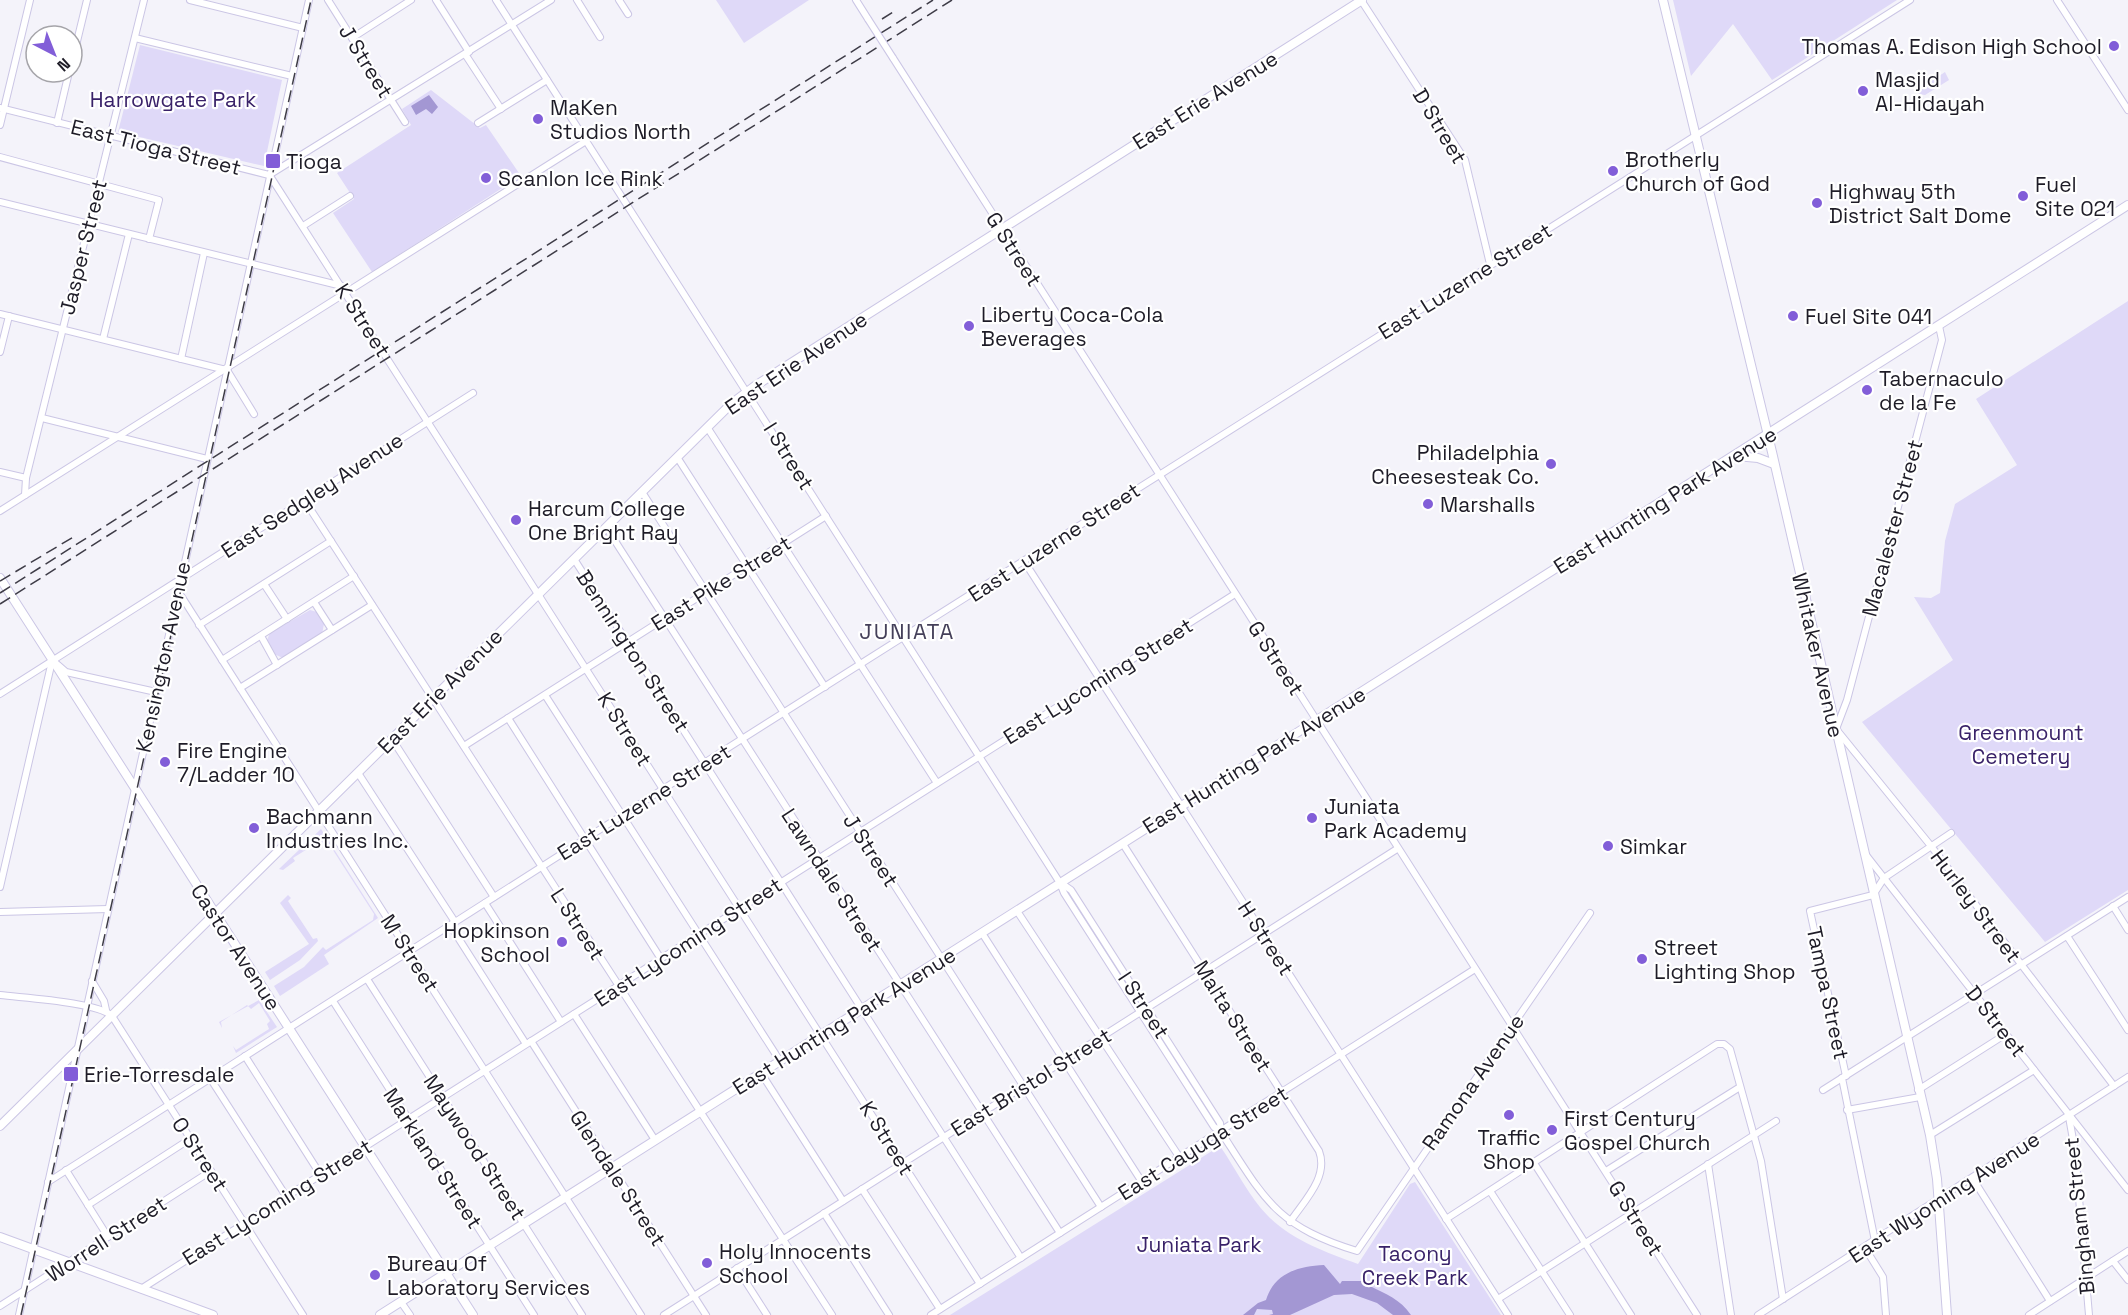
<svg xmlns="http://www.w3.org/2000/svg" width="2128" height="1315" viewBox="0 0 2128 1315" font-family="'Space Grotesk',sans-serif">
	<style>
		.green { fill: #dfd9f8 }
		.water { fill: #a397d3 }
		.lines { fill: none; stroke-linecap: round; stroke-linejoin: round }
		.minor-casing { stroke: #cbc6e5; stroke-width: 8 }
		.major-casing { stroke: #cbc6e5; stroke-width: 10 }
		.minor { stroke: #fff; stroke-width: 6 }
		.major { stroke: #fff; stroke-width: 8 }
		.rail { stroke: #3e3c47; stroke-width: 1.5; stroke-dasharray: 12 6; stroke-linecap: butt }
		.minor-bridge-casing { stroke: #cbc6e5; stroke-width: 8; stroke-linecap: butt }
		.minor-bridge { stroke: #fff; stroke-width: 6 }
		.poi-dot { fill: #825ed8; stroke: #fff; stroke-width: 2 }
		.labels { text-anchor: middle; dominant-baseline: central; stroke-width: 4.5; stroke-linejoin: round; paint-order: stroke }
		.poi-label { font-size: 21px; fill: #1e1c27; stroke: #fff; text-anchor: start }
		.street-label { font-size: 21px; fill: #1e1c27; stroke: #fff }
		.park-label { font-size: 21px; fill: #392269; stroke: #fff }
		.neighbourhood-label { font-size: 22px; letter-spacing: 1.5px; fill: #45405a; stroke: #fff }
	</style>
	<rect width="100%" height="100%" fill="#f4f3fa"/>
	<!-- green -->
	<g class="green">
		<path d="M716,0H809L744,43Z"/>
		<path d="M1673,0H1897L1772,80L1733,24L1691,76Z"/>
		<path d="M140,45L282,80L264,166L118,132Z"/>
		<path d="M1945,72L1949,80L1925,95L1919,94L1913,84L1923,78L1927,84Z"/>
		<path d="M431,90L480,128L486,125L521,176L372,272L333,213L354,199L337,173L411,125L402,109Z"/>
		<path d="M2128,301V890L2045,942L1862,722L1953,660L1914,597L1931,598L1940,593L1945,541L1955,504L2017,465L1976,399Z"/>
		<path d="M310,610L317,612L324,624L322,634L283,658L274,654L267,640L270,633Z"/>
		<path d="M321,829L378,918L324,955L329,964L280,996L274,986L304,967L323,947L326,950L373,920L374,914L331,847L320,841L293,858L295,861L283,870L279,869Z"/>
		<path d="M288,895L291,898L288,901L313,939L317,938L318,941L300,960L270,980L265,972L309,944L280,903Z"/>
		<path d="M259,1000L277,1027L236,1053L233,1046L236,1050L269,1029L267,1024L270,1021L259,1003L251,1009L247,1005L221,1022L222,1028L219,1022Z"/>
		<path d="M1220,1146C1236,1169 1249,1197 1268,1216C1293,1241 1326,1252 1358,1264L1410,1184L1415,1182L1501,1315H950Z"/>
	</g>
	<!-- water -->
	<g class="water">
		<path d="M429,95L438,107L432,114L426,109L416,115L411,106Z"/>
		<path d="M1324,1265L1340,1284L1342,1281H1368L1370,1286C1386,1294 1400,1299 1411,1315H1393L1377,1303L1352,1294L1334,1295L1290,1315H1269L1273,1314L1272,1310L1257,1309L1254,1315H1243L1258,1303L1266,1300C1274,1274 1297,1266 1324,1265Z"/>
	</g>
	<g class="lines">
		<defs>
			<g id="minor">
				<path d="M190,0L303,28"/>
				<path d="M328,0L405,122"/>
				<path d="M436,0L469,52"/>
				<path d="M496,0L1060,883L1064,893L1214,1127L1221,1132C1265,1200 1276,1226 1357,1251L1590,913"/>
				<path d="M577,0L600,37"/>
				<path d="M619,0L628,14"/>
				<path d="M856,0L868,19"/>
				<path d="M1361,0L1465,160L1490,264"/>
				<path d="M2057,0L2128,110"/>
				<path d="M135,38L292,76"/>
				<path d="M352,38L411,0"/>
				<path d="M465,54L501,109"/>
				<path d="M893,58L1697,1315"/>
				<path d="M72,62L87,0"/>
				<path d="M0,108L269,175L551,0"/>
				<path d="M57,123L69,72"/>
				<path d="M478,123L547,80"/>
				<path d="M0,125L30,0"/>
				<path d="M0,157L159,200L149,239"/>
				<path d="M270,176L980,1284"/>
				<path d="M0,202L342,286"/>
				<path d="M303,226L350,196"/>
				<path d="M0,314L226,370"/>
				<path d="M1939,326L1942,340L1847,700L1836,729L1931,846L2114,1086"/>
				<path d="M103,339L129,234"/>
				<path d="M0,352L9,316"/>
				<path d="M181,359L204,253"/>
				<path d="M227,370L254,414"/>
				<path d="M42,418L207,459"/>
				<path d="M707,427L937,783"/>
				<path d="M677,457L825,687"/>
				<path d="M0,472L26,478"/>
				<path d="M642,492L1101,1207"/>
				<path d="M25,495L26,478L144,0"/>
				<path d="M305,501L832,1315"/>
				<path d="M0,511L586,141"/>
				<path d="M606,527L1060,1233"/>
				<path d="M574,559L1021,1258"/>
				<path d="M1024,561L1508,1315"/>
				<path d="M264,584L287,619"/>
				<path d="M178,591L641,1315"/>
				<path d="M314,602L332,630"/>
				<path d="M199,625L331,541"/>
				<path d="M261,636L277,665"/>
				<path d="M222,660L354,576"/>
				<path d="M58,665L66,672L156,692"/>
				<path d="M240,688L372,605"/>
				<path d="M0,694L473,393"/>
				<path d="M545,695L780,1061"/>
				<path d="M508,718L661,959"/>
				<path d="M392,739L494,897"/>
				<path d="M464,746L826,516"/>
				<path d="M358,773L455,922"/>
				<path d="M1123,844L1319,1151C1329,1177 1304,1201 1290,1222"/>
				<path d="M1866,855L2128,1190"/>
				<path d="M1061,883L1071,890L1220,1123L1221,1132"/>
				<path d="M0,887L52,661"/>
				<path d="M485,903L561,1022"/>
				<path d="M2113,906L2128,930"/>
				<path d="M1017,911L1180,1158"/>
				<path d="M0,912L108,909"/>
				<path d="M450,925L526,1044"/>
				<path d="M982,933L1142,1182"/>
				<path d="M2067,936L2128,1030"/>
				<path d="M367,979L582,1315"/>
				<path d="M92,981L104,1001L106,1010"/>
				<path d="M0,995C23,998 98,1002 112,1016L303,1315"/>
				<path d="M333,1001L534,1315"/>
				<path d="M574,1014L655,1140"/>
				<path d="M531,1041L706,1315"/>
				<path d="M245,1056L320,1174"/>
				<path d="M761,1073L843,1201"/>
				<path d="M1846,1076L1810,911L1873,895L1884,878L1951,833"/>
				<path d="M210,1078L286,1196"/>
				<path d="M1842,1078L1875,1241"/>
				<path d="M1823,1090L2128,897"/>
				<path d="M1918,1090L2006,1034"/>
				<path d="M1847,1110L1920,1097"/>
				<path d="M2069,1117L2075,1151L2089,1315"/>
				<path d="M1930,1135L2034,1070"/>
				<path d="M1534,1163L1631,1315"/>
				<path d="M1708,1164L1731,1315"/>
				<path d="M66,1170L108,1237"/>
				<path d="M1606,1171L1740,1087"/>
				<path d="M1973,1179L2050,1301"/>
				<path d="M48,1182L704,763L1910,0"/>
				<path d="M862,1189L940,1309"/>
				<path d="M1490,1191L1570,1315"/>
				<path d="M88,1205L190,1139"/>
				<path d="M824,1213L889,1315"/>
				<path d="M1446,1219L1717,1044H1724L1730,1049L1761,1161L1783,1299"/>
				<path d="M1865,1248L1883,1277L1886,1315"/>
				<path d="M2113,1261L2128,1280"/>
				<path d="M737,1268L767,1315"/>
				<path d="M141,1289L1235,594"/>
				<path d="M1498,1299L1776,1121"/>
				<path d="M401,1302L410,1315"/>
				<path d="M0,1306L211,1171"/>
				<path d="M19,1315L309,0"/>
				<path d="M664,1315L1397,849"/>
				<path d="M931,1315L1475,969"/>
				<path d="M1758,1315L2128,1077"/>
				<path d="M2029,1315L2128,1251"/>
			</g>
			<g id="major">
				<path d="M1663,0L1772,452L1930,1135L1937,1179L1947,1315"/>
				<path d="M1736,456L1758,458L1774,464"/>
				<path d="M0,578L473,1315"/>
				<path d="M0,1126L731,404L755,386L1362,0"/>
				<path d="M0,1237L213,1315"/>
				<path d="M380,1315L2128,205"/>
			</g>
		</defs>
		<!-- minor casing -->
		<use href="#minor" class="minor-casing"/>
		<!-- major casing -->
		<use href="#major" class="major-casing"/>
		<!-- minor -->
		<use href="#minor" class="minor"/>
		<!-- major -->
		<use href="#major" class="major"/>
		<!-- rail -->
		<g class="rail">
			<path d="M882,19L893,12"/>
			<path d="M0,581L75,536"/>
			<path d="M0,593L933,0"/>
			<path d="M0,604L952,0"/>
			<path d="M21,1315L311,0"/>
		</g>
		<defs>
			<path id="minor-bridge" d="M868,19L893,58"/>
		</defs>
		<!-- minor-bridge casing -->
		<use href="#minor-bridge" class="minor-bridge-casing"/>
		<!-- minor-bridge -->
		<use href="#minor-bridge" class="minor-bridge"/>
	</g>
	<!-- markers -->
	<g class="poi-dot">
		<circle cx="2114" cy="46" r="6"/>
		<circle cx="1863" cy="91" r="6"/>
		<circle cx="538" cy="119" r="6"/>
		<rect x="265" y="153" width="16" height="16" rx="3"/>
		<circle cx="1613" cy="171" r="6"/>
		<circle cx="486" cy="178" r="6"/>
		<circle cx="2023" cy="196" r="6"/>
		<circle cx="1817" cy="203" r="6"/>
		<circle cx="1793" cy="316" r="6"/>
		<circle cx="969" cy="326" r="6"/>
		<circle cx="1867" cy="390" r="6"/>
		<circle cx="1551" cy="464" r="6"/>
		<circle cx="1428" cy="504" r="6"/>
		<circle cx="516" cy="520" r="6"/>
		<circle cx="165" cy="762" r="6"/>
		<circle cx="1312" cy="818" r="6"/>
		<circle cx="254" cy="828" r="6"/>
		<circle cx="1608" cy="846" r="6"/>
		<circle cx="562" cy="942" r="6"/>
		<circle cx="1642" cy="959" r="6"/>
		<rect x="63" y="1066" width="16" height="16" rx="3"/>
		<circle cx="1509" cy="1115" r="6"/>
		<circle cx="1552" cy="1130" r="6"/>
		<circle cx="707" cy="1263" r="6"/>
		<circle cx="375" cy="1275" r="6"/>
	</g>
	<g class="labels">
		<!-- poi labels -->
		<g class="poi-label">
			<text x="2102" y="46" text-anchor="end">Thomas A. Edison High School</text>
			<text x="1875" y="79">Masjid<tspan x="1875" dy="24">Al-Hidayah</tspan></text>
			<text x="550" y="107">MaKen<tspan x="550" dy="24">Studios North</tspan></text>
			<text x="1625" y="159">Brotherly<tspan x="1625" dy="24">Church of God</tspan></text>
			<text x="286" y="161">Tioga</text>
			<text x="498" y="178">Scanlon Ice Rink</text>
			<text x="2035" y="184">Fuel<tspan x="2035" dy="24">Site 021</tspan></text>
			<text x="1829" y="191">Highway 5th<tspan x="1829" dy="24">District Salt Dome</tspan></text>
			<text x="981" y="314">Liberty Coca-Cola<tspan x="981" dy="24">Beverages</tspan></text>
			<text x="1805" y="316">Fuel Site 041</text>
			<text x="1879" y="378">Tabernaculo<tspan x="1879" dy="24">de la Fe</tspan></text>
			<text x="1539" y="452" text-anchor="end">Philadelphia<tspan x="1539" dy="24">Cheesesteak Co.</tspan></text>
			<text x="1440" y="504">Marshalls</text>
			<text x="528" y="508">Harcum College<tspan x="528" dy="24">One Bright Ray</tspan></text>
			<text x="177" y="750">Fire Engine<tspan x="177" dy="24">7/Ladder 10</tspan></text>
			<text x="1324" y="806">Juniata<tspan x="1324" dy="24">Park Academy</tspan></text>
			<text x="266" y="816">Bachmann<tspan x="266" dy="24">Industries Inc.</tspan></text>
			<text x="1620" y="846">Simkar</text>
			<text x="550" y="930" text-anchor="end">Hopkinson<tspan x="550" dy="24">School</tspan></text>
			<text x="1654" y="947">Street<tspan x="1654" dy="24">Lighting Shop</tspan></text>
			<text x="84" y="1074">Erie-Torresdale</text>
			<text x="1564" y="1118">First Century<tspan x="1564" dy="24">Gospel Church</tspan></text>
			<text x="1509" y="1137" text-anchor="middle">Traffic<tspan x="1509" dy="24">Shop</tspan></text>
			<text x="719" y="1251">Holy Innocents<tspan x="719" dy="24">School</tspan></text>
			<text x="387" y="1263">Bureau Of<tspan x="387" dy="24">Laboratory Services</tspan></text>
		</g>
		<!-- street labels -->
		<g class="street-label">
			<text transform="translate(366 61) rotate(58)">J Street</text>
			<text transform="translate(1205 100) rotate(-32)">East Erie Avenue</text>
			<text transform="translate(1440 126) rotate(59)">D Street</text>
			<text transform="translate(156 147) rotate(14)">East Tioga Street</text>
			<text transform="translate(83 247) rotate(-76)">Jasper Street</text>
			<text transform="translate(1014 249) rotate(57)">G Street</text>
			<text transform="translate(1465 281) rotate(-32)">East Luzerne Street</text>
			<text transform="translate(363 320) rotate(57)">K Street</text>
			<text transform="translate(796 363) rotate(-34)">East Erie Avenue</text>
			<text transform="translate(789 456) rotate(58)">I Street</text>
			<text transform="translate(312 495) rotate(-33)">East Sedgley Avenue</text>
			<text transform="translate(1665 500) rotate(-32)">East Hunting Park Avenue</text>
			<text transform="translate(1892 528) rotate(-75)">Macalester Street</text>
			<text transform="translate(1054 542) rotate(-33)">East Luzerne Street</text>
			<text transform="translate(721 583) rotate(-32)">East Pike Street</text>
			<text transform="translate(633 651) rotate(57)">Bennington Street</text>
			<text transform="translate(1818 655) rotate(77)">Whitaker Avenue</text>
			<text transform="translate(163 657) rotate(-78)">Kensington Avenue</text>
			<text transform="translate(1276 658) rotate(57)">G Street</text>
			<text transform="translate(1098 681) rotate(-32)">East Lycoming Street</text>
			<text transform="translate(440 691) rotate(-45)">East Erie Avenue</text>
			<text transform="translate(625 729) rotate(58)">K Street</text>
			<text transform="translate(1254 760) rotate(-32)">East Hunting Park Avenue</text>
			<text transform="translate(644 802) rotate(-32)">East Luzerne Street</text>
			<text transform="translate(871 850) rotate(57)">J Street</text>
			<text transform="translate(832 880) rotate(57)">Lawndale Street</text>
			<text transform="translate(1976 906) rotate(53)">Hurley Street</text>
			<text transform="translate(578 924) rotate(57)">L Street</text>
			<text transform="translate(1266 938) rotate(57)">H Street</text>
			<text transform="translate(688 942) rotate(-33)">East Lycoming Street</text>
			<text transform="translate(236 947) rotate(57)">Castor Avenue</text>
			<text transform="translate(410 953) rotate(57)">M Street</text>
			<text transform="translate(1828 993) rotate(78)">Tampa Street</text>
			<text transform="translate(1144 1005) rotate(57)">I Street</text>
			<text transform="translate(1233 1016) rotate(58)">Malta Street</text>
			<text transform="translate(844 1021) rotate(-32)">East Hunting Park Avenue</text>
			<text transform="translate(1996 1021) rotate(52)">D Street</text>
			<text transform="translate(1031 1082) rotate(-32)">East Bristol Street</text>
			<text transform="translate(1473 1082) rotate(-55)">Ramona Avenue</text>
			<text transform="translate(887 1138) rotate(58)">K Street</text>
			<text transform="translate(1203 1143) rotate(-32)">East Cayuga Street</text>
			<text transform="translate(475 1147) rotate(57)">Maywood Street</text>
			<text transform="translate(200 1154) rotate(57)">O Street</text>
			<text transform="translate(433 1158) rotate(57)">Markland Street</text>
			<text transform="translate(618 1178) rotate(57)">Glendale Street</text>
			<text transform="translate(1944 1197) rotate(-33)">East Wyoming Avenue</text>
			<text transform="translate(277 1202) rotate(-32)">East Lycoming Street</text>
			<text transform="translate(2079 1216) rotate(-96)">Bingham Street</text>
			<text transform="translate(1636 1218) rotate(58)">G Street</text>
			<text transform="translate(106 1239) rotate(-33)">Worrell Street</text>
		</g>
		<!-- park labels -->
		<g class="park-label">
			<text x="173" y="99">Harrowgate Park</text>
			<text x="2021" y="732">Greenmount<tspan x="2021" dy="24">Cemetery</tspan></text>
			<text x="1199" y="1244">Juniata Park</text>
			<text x="1415" y="1253">Tacony<tspan x="1415" dy="24">Creek Park</tspan></text>
		</g>
		<!-- neighbourhood labels -->
		<g class="neighbourhood-label">
			<text x="907" y="631">JUNIATA</text>
		</g>
	</g>
	<!-- north arrow -->
	<g transform="translate(54 54) rotate(138)"><circle r="28" fill="#ffffff" stroke="#a5a4a9" stroke-width="1.5"/>
	<path d="M0-4.5L10 22L0 15L-10 22Z" fill="#825ed8"/>
	<text y="-9" font-size="16" font-weight="bold" text-anchor="middle" fill="#1e1c27">N</text>
	</g>
</svg>
